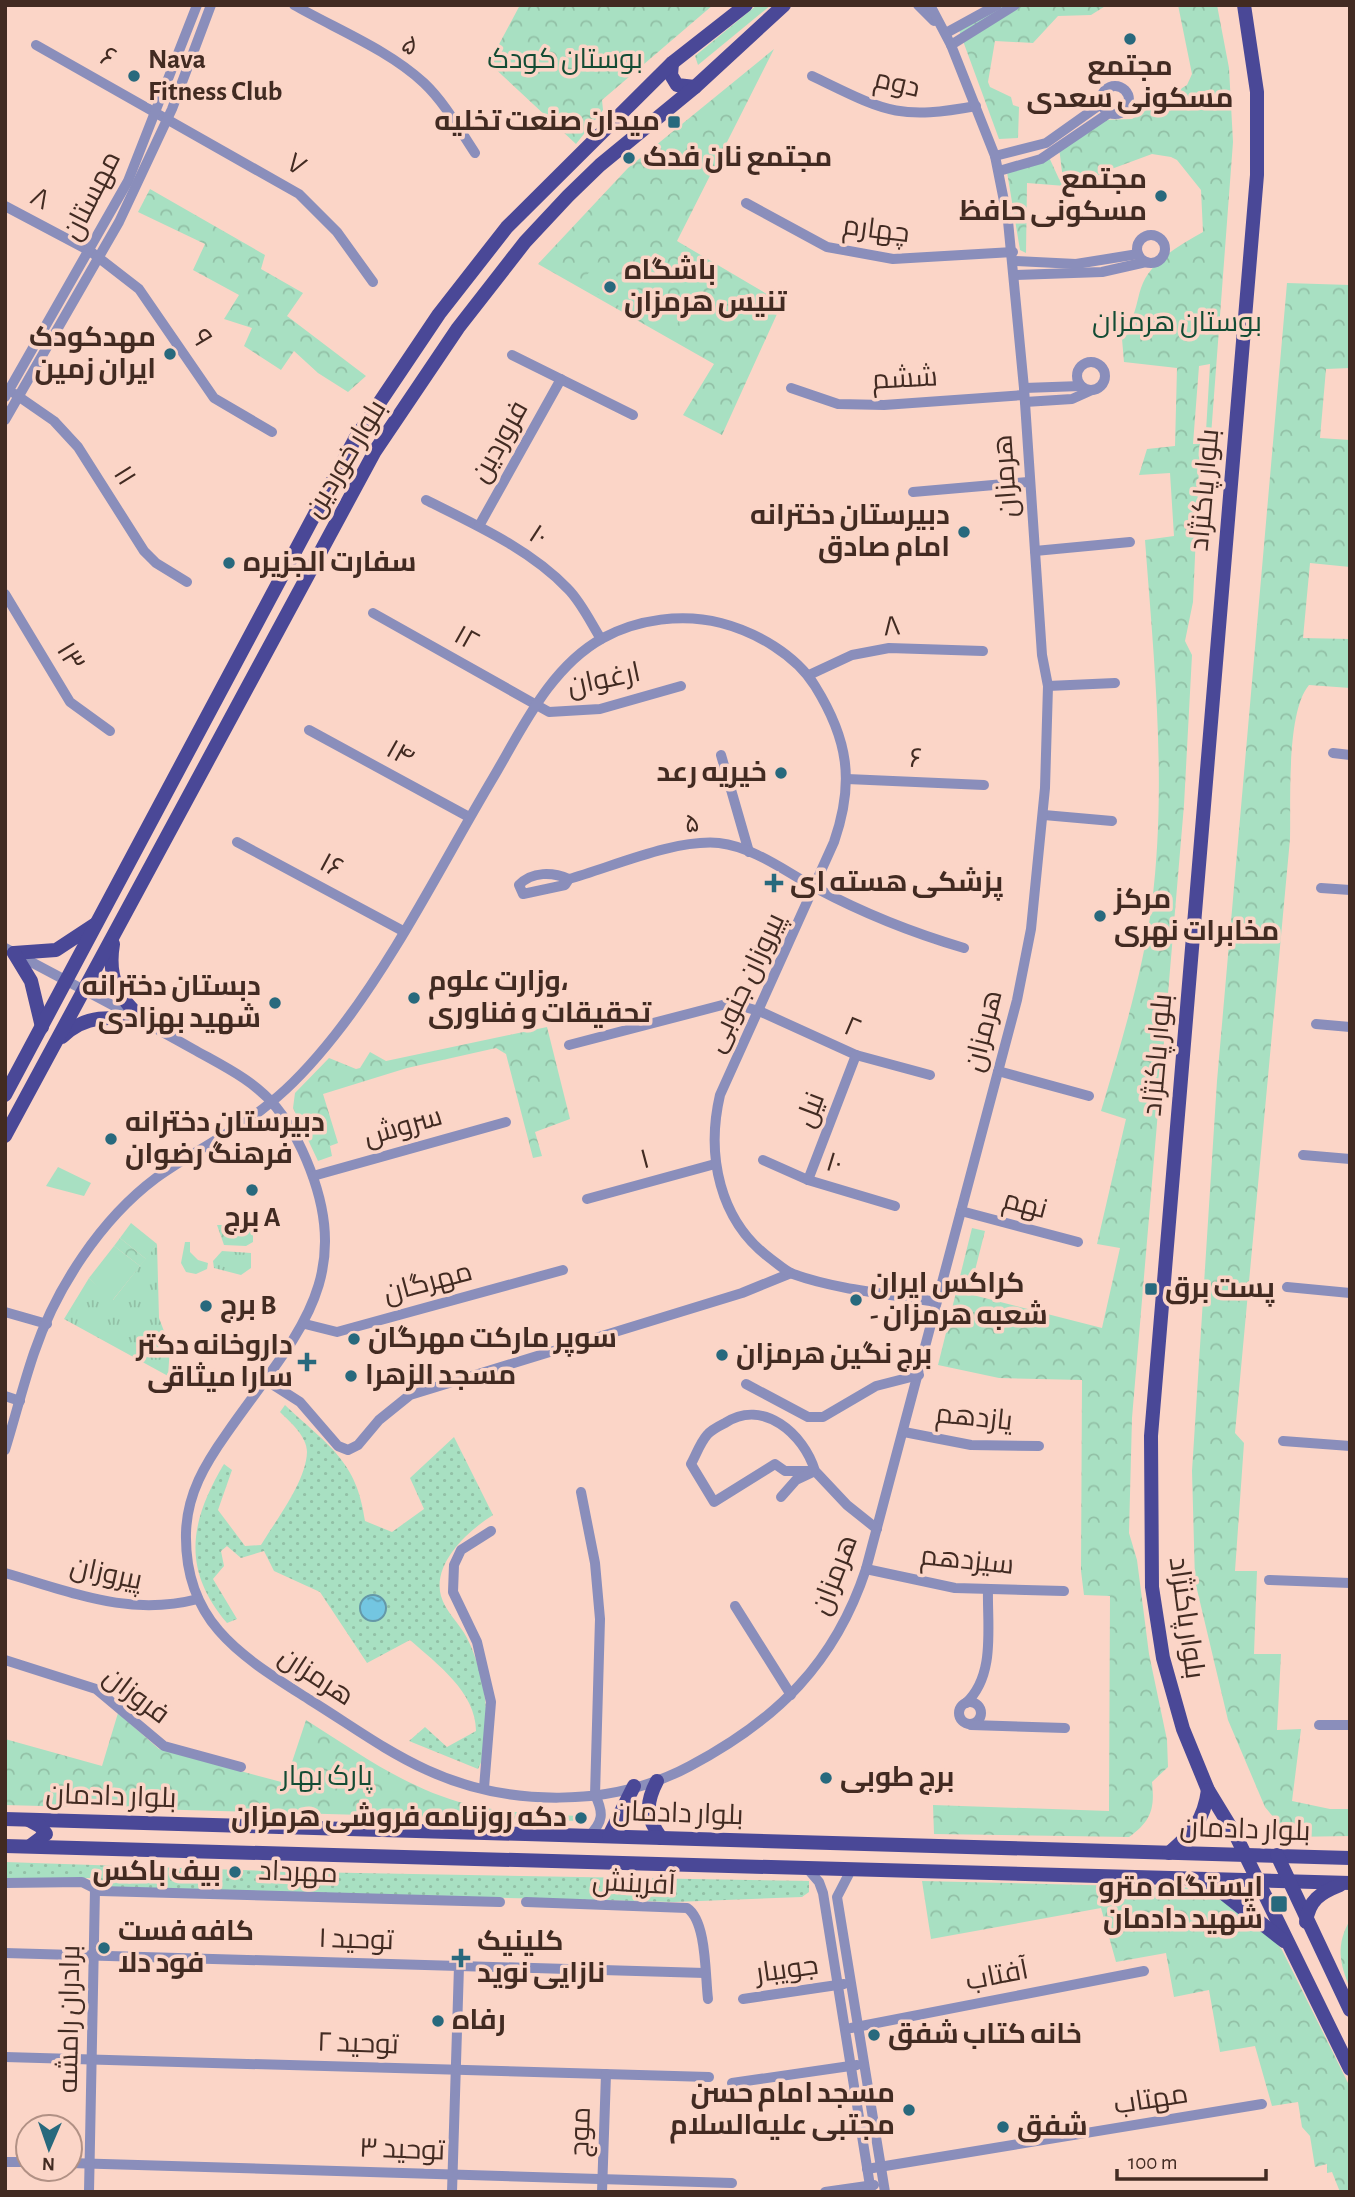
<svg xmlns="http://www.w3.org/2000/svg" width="1355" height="2197" viewBox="0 0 1355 2197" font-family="'Alegreya Sans',Cairo,sans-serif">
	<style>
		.grass { fill: url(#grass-tufts) }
		.forest { fill: url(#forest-crowns) }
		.garden { fill: url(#garden-dots) }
		.pitch { fill: #a8e0c2 }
		.water { fill: url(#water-ripples); stroke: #6498a8; stroke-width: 2 }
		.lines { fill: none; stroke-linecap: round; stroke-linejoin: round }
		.minor { stroke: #8a8ebb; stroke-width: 10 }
		.major { stroke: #4a4897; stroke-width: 14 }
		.poi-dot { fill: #28697d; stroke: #fbd5c7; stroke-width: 2.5 }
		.labels { text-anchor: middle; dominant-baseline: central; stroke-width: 7; stroke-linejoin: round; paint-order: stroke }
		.street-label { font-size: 28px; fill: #422b22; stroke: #fbd5c7 }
		.poi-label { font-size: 28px; font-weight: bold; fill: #422b22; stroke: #fbd5c7; text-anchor: start }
		.park-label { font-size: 28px; fill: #134c34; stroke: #fbd5c7 }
	</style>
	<defs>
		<pattern id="grass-tufts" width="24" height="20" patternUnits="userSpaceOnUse" patternTransform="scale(1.75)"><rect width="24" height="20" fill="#a8e0c2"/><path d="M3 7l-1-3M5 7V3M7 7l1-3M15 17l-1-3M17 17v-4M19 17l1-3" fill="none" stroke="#92c0a6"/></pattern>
		<pattern id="forest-crowns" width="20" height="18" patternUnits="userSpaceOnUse" patternTransform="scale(1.75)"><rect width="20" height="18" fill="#a8e0c2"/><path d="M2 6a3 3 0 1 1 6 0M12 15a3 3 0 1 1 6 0" fill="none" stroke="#92c0a6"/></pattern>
		<pattern id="garden-dots" width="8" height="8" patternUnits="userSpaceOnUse" patternTransform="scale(1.75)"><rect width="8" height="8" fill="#a8e0c2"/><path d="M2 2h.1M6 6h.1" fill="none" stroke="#92c0a6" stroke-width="1.8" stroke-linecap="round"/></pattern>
		<pattern id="water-ripples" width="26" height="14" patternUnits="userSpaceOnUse" patternTransform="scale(1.75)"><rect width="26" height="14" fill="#73c6e1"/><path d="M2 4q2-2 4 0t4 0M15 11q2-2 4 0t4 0" fill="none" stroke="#60a1b6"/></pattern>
	</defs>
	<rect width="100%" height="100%" fill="#fbd5c7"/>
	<!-- grass -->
	<g class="grass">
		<path d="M217,1225H242L253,1230V1242L246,1246L224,1245Z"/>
		<path d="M185,1242H190V1252L198,1260L208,1263L207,1269L196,1274L186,1272L181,1263Z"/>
		<path d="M157,1244L159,1318L170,1347L168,1376L64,1319L89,1278L113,1300Z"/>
		<path d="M222,1251L251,1253V1268L241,1275L214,1268L213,1261Z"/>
	</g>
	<!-- forest -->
	<g class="forest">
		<path d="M520,5H713L602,100L603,110L576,144L489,63Z"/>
		<path d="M757,5H771L698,65L695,56Z"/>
		<path d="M1004,5H1107L1091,15L1058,16L1033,43L995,41L988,82L990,87L1011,97L1013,105L1019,107L1018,138L999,139L959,30Z"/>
		<path d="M1178,5H1217L1229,68L1233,142L1210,449L1205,448L1210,364L1199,366L1193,444H1200L1193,602L1185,641L1192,655L1184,805L1132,1418L1129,1533L1137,1560L1149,1654L1167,1740L1168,1767L1152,1782C1155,1809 1151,1821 1129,1837L934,1834L933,1805L1109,1811L1110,1596L1084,1595L1081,1571L1082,1380L999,1378L938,1365L972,1228L985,1231L969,1294L1102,1328L1120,1248L1097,1244L1126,1119L1101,1111C1121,1043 1143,973 1152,903C1167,782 1154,661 1145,540L1174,536L1170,473L1139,475L1147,449L1175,446L1177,368L1124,362L1122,339L1105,325L1131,320C1137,308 1137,300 1141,288C1150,261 1180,245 1203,232L1201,190L1177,160L1171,157L1152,154L1106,171L1078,187L1027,183L1026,253L1020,250L1006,166L1048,155L1059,179L1063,180L1059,147L1101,120L1132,119L1187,85L1192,74Z"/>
		<path d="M774,49L677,241L782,303L722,435L683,415L714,364L538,264L628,168Z"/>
		<path d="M150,189L265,255L261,269L303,293L287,316L366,376L348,392L318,373L294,351L281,370L244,346L252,328L224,319L239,295L193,270L205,244L138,212Z"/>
		<path d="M1287,283L1350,285V368L1326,369L1320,438L1350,440V567L1310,563L1303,638L1350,639V688L1309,685C1286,712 1291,802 1290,839L1235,1433L1244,1443L1235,1571H1257L1254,1654H1281L1277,1730L1301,1729L1292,1801L1330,1809H1350V1836L1290,1837L1265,1807L1228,1720L1195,1581L1192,1471L1217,1081Z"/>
		<path d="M547,1027L570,1119L535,1132L542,1156L533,1158L506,1054L496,1048L407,1068L323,1094L338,1143L330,1146L332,1156L318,1161L293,1108L295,1093L329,1058L356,1069L360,1068L370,1052L386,1061Z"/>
		<path d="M120,1238L146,1259L140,1266L114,1246Z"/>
		<path d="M118,1713L159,1749L285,1783L306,1720C357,1752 407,1789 467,1804C504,1813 541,1814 579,1816V1821L5,1805V1739L102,1766Z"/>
		<path d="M922,1881L1205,1888C1233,1903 1263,1924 1282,1950L1350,2087V2192H1340L1332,2172L1327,2173V2164L1315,2167L1310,2136L1302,2127L1298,2102L1272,2106L1255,2046L1220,2052L1209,1990L1174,1997L1166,1953L1116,1962L1101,1908L931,1939Z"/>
		<path d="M1350,1920V1988C1339,1963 1336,1944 1350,1920Z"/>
	</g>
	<!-- garden -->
	<g class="garden">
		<path d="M285,1405C327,1445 357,1460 365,1521L392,1532L424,1509L410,1478L454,1437L493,1515C469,1530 432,1563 441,1596C445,1611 460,1624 467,1638C484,1671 496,1735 478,1769L409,1741L425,1727L447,1747L476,1731C476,1692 437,1664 410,1640L367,1663L320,1592L274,1571L264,1551L241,1558L227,1546L221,1551L224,1566L213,1579L237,1619L227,1623C181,1569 190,1521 224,1464L232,1470L218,1510L245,1546L261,1545C276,1520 306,1482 307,1452C307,1436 290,1422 280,1412Z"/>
		<path d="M5,1862L302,1872L809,1881V1892L802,1897L674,1902L105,1888L97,1878H5Z"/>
	</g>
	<!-- pitch -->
	<g class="pitch">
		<path d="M602,259L618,278L642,291L631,313L579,283Z"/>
		<path d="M643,294L681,317L670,337L632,315Z"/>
		<path d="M58,1167L91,1183L84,1196L46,1186Z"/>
		<path d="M131,1223L157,1244L146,1259L120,1238Z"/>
		<path d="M114,1246L140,1266L112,1301L89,1278Z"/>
	</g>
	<!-- water -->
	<circle class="water" cx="373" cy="1608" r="13"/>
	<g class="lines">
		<!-- minor -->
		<g class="minor">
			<path d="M294,5C336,29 389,50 424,83C445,103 459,129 475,153"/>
			<path d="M918,5L934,21"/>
			<path d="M946,33L997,5"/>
			<path d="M36,45L299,194L337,232L373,282"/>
			<path d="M951,45L1015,5"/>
			<path d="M812,76C883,110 896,121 976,106"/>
			<circle cx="1115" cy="100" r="14"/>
			<path d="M995,156L1046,143L1101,104"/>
			<path d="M999,171L1041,159L1109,113"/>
			<path d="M746,203L827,247L893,259L1013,252"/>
			<path d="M5,206L90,251L139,289L214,398L272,432"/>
			<circle cx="1151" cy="249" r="14"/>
			<path d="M1014,261L1076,264L1138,254"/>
			<path d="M1015,275L1102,272L1146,262"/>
			<path d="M512,355L633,415"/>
			<circle cx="1091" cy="376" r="14"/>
			<path d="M791,388L838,404L884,405L1024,395"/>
			<path d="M1024,388L1081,386"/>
			<path d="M15,394L54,421L78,447L144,551L156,563L187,582"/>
			<path d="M5,397L128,181L197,5"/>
			<path d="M1025,402L1072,399L1092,390"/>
			<path d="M5,420L119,222L172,109L211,5"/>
			<path d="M913,492L1028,482"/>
			<path d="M426,500C474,524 530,549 568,589C581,602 591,623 601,639"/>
			<path d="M479,526L561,379"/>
			<path d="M1035,551L1130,542"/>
			<path d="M5,594L70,702L110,731"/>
			<path d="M373,613L549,712L600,709L681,686"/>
			<path d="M809,675L852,655L889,648L983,651"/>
			<path d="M1048,686L1115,683"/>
			<path d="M309,730L469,817"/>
			<path d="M1333,753L1350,755"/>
			<path d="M721,755L749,852"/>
			<path d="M847,779L984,785"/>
			<path d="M1044,815L1112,821"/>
			<path d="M237,842L403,931"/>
			<path d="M569,879C553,872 532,871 519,885L523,894L565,885L569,879C612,867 674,839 719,843C754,847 786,872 816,888C863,913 913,933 964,948"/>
			<path d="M1321,888L1350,890"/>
			<path d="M5,948C68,982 131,1014 193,1049C221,1065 254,1080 276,1107C286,1119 295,1135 302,1150C361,1278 296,1334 227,1433C205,1464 187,1494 186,1533C184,1624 243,1657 310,1700C349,1724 385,1751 427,1770C507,1807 612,1808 690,1766C777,1720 835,1663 866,1569L1017,1000L1031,929L1045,788L1048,686L1042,655L1024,388L1008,221L995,156L951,45L930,5"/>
			<path d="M1316,1024L1350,1027"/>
			<path d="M569,1045L730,1003L759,1011L856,1055L930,1075"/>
			<path d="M998,1071L1089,1096"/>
			<path d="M1303,1155L1350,1159"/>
			<path d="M763,1160L808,1180L895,1206"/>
			<path d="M313,1176L506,1122"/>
			<path d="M808,1180L856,1055"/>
			<path d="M587,1199L715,1164"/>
			<path d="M961,1211L1078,1242"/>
			<path d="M1287,1287L1350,1293"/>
			<path d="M5,1312L47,1324"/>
			<path d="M305,1324L337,1332L563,1270"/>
			<path d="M264,1379L300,1402L338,1446L348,1450L358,1445L379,1420L410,1395L742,1293L791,1273"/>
			<path d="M746,1384L808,1417H823L876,1386L919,1375"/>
			<path d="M5,1396L20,1401"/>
			<path d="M904,1432L971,1445L1039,1446"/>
			<path d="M1283,1441L1350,1446"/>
			<path d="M5,1450C15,1418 23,1385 34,1353C56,1288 101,1219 156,1178C193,1151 236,1132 270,1103C294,1084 316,1059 335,1035C395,959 443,862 493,778C522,729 550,667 603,638C638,619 683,613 721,623C756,632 796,655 815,686C848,739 855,782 834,842L720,1095C706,1155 719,1221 771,1259C778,1264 785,1271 793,1274C838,1290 890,1294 936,1302"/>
			<path d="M815,1471C804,1434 763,1398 725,1423C719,1426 711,1430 707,1435C700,1443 696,1455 691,1464L714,1502L775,1464L785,1471H815L847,1505L877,1529"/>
			<path d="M581,1492L595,1563L600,1619L595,1795C604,1813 603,1822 589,1836"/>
			<path d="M781,1497L796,1480L813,1472"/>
			<path d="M866,1569L955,1588L1064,1591"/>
			<path d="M5,1573C72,1592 128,1617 198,1599"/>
			<path d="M1269,1580L1350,1583"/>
			<path d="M735,1606L791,1695"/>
			<path d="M5,1660L96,1689L164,1746L241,1767"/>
			<circle cx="970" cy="1713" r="11"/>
			<path d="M966,1703C996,1675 987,1626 988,1589"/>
			<path d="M971,1725L1065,1728"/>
			<path d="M1319,1725H1350"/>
			<path d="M484,1788L491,1702L477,1642L453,1592L454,1565L461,1550L491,1531"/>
			<path d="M806,1867L819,1882L823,1893L871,2192"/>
			<path d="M852,1868L837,1897L885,2192"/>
			<path d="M5,1883L82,1882L100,1891L500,1902"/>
			<path d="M526,1902L687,1908C707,1921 705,1976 708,1999"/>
			<path d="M5,1953L705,1973"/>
			<path d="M743,1999L844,1984"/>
			<path d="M851,2028L1144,1971"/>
			<path d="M5,2057L709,2077"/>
			<path d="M732,2083L857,2065"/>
			<path d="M5,2162H28"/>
			<path d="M70,2163L732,2183"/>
			<path d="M867,2169L1262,2104"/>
			<path d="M89,2192L95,1889"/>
			<path d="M452,2192L459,1966"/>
			<path d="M602,2192L606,2074"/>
			<path d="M825,2192L874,2185"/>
		</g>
		<!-- major -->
		<g class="major">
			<path d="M1244,5L1257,92V175L1151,1436L1152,1587L1163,1658L1183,1729L1208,1790L1236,1836L1350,2069"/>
			<path d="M672,63L671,75L677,85L695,87"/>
			<path d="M113,944C107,979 119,998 144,1021"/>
			<path d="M14,953L56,950L94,925"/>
			<path d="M14,953L31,981L42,1027"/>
			<path d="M62,1037C87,1013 112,1017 144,1021"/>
			<path d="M5,1095L355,439L439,314L507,227L672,63L746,5"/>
			<path d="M5,1136L375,451L458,328L525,242L568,196L600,165L695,87L784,5"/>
			<path d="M657,1781C645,1804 646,1817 661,1838"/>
			<path d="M5,1819L1350,1858"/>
			<path d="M29,1820L40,1826L46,1834L30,1846"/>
			<path d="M609,1836L634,1786"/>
			<path d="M5,1846L1350,1883"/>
			<path d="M1169,1853C1192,1833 1204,1821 1208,1790"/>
			<path d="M1277,1855L1350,2010"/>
			<path d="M1202,1884L1214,1886L1284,1941"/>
			<path d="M1306,1922C1309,1900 1320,1893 1340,1885"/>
		</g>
	</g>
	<!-- markers -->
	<g class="poi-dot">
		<circle cx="1130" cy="39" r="7"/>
		<circle cx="134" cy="76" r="7"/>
		<rect x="667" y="115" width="14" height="14" rx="3.5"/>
		<circle cx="629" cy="158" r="7"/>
		<circle cx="1161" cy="196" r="7"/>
		<circle cx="610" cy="287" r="7"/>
		<circle cx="170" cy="354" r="7"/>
		<circle cx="964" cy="532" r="7"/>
		<circle cx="229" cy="563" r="7"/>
		<circle cx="781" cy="773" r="7"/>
		<path d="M770.5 872.5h7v7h7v7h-7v7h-7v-7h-7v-7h7z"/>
		<circle cx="1100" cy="916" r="7"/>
		<circle cx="414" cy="998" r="7"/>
		<circle cx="275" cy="1003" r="7"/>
		<circle cx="111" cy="1139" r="7"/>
		<circle cx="252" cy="1190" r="7"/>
		<rect x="1144" y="1282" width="14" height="14" rx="3.5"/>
		<circle cx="856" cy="1300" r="7"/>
		<circle cx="206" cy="1306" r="7"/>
		<circle cx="354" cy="1339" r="7"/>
		<circle cx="722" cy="1355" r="7"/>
		<path d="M303.5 1351.5h7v7h7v7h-7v7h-7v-7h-7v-7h7z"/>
		<circle cx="351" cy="1376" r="7"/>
		<circle cx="826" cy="1778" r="7"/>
		<circle cx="581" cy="1818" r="7"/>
		<circle cx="235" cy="1872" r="7"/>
		<rect x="1270" y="1895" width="18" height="18" rx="3.5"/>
		<circle cx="104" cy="1948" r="7"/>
		<path d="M457.5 1947.5h7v7h7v7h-7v7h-7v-7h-7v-7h7z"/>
		<circle cx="438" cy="2021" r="7"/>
		<circle cx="874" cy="2035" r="7"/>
		<circle cx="909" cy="2110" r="7"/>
		<circle cx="1003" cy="2127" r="7"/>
	</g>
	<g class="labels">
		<!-- street labels -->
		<g class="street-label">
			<text transform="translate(410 46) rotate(33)">۵</text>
			<text transform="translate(108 58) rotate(29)">۶</text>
			<text transform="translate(897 84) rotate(13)">دوم</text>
			<text transform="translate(296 165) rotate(33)">۷</text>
			<text transform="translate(92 196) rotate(-63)">مهستان</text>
			<text transform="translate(40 199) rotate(28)">۸</text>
			<text transform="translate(876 230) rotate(7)">چهارم</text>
			<text transform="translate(201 338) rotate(59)">۹</text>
			<text transform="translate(905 379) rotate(-3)">ششم</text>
			<text transform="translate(500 442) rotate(-61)">فروردین</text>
			<text transform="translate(346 459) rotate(-59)">بلوار خوردین</text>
			<text transform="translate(124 476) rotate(58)">۱۱</text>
			<text transform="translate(1006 476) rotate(-94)">هرمزان</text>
			<text transform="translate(1205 490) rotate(-85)">بلوار پاکنژاد</text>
			<text transform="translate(538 536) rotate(33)">۱۰</text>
			<text transform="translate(892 627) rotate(-4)">۸</text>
			<text transform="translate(466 639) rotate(29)">۱۲</text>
			<text transform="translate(70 657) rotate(59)">۱۳</text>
			<text transform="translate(604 680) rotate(-12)">ارغوان</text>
			<text transform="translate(400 754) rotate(29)">۱۴</text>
			<text transform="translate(916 759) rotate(2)">۶</text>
			<text transform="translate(692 824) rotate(-7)">۵</text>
			<text transform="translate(331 866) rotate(28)">۱۶</text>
			<text transform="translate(746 983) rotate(-65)">پیروزان جنوبی</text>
			<text transform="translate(852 1028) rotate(23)">۲</text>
			<text transform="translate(984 1031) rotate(-76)">هرمزان</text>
			<text transform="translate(1158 1055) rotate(-85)">بلوار پاکنژاد</text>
			<text transform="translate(811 1110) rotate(-69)">نیل</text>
			<text transform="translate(403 1127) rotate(-16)">سروش</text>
			<text transform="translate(645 1160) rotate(-15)">۱</text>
			<text transform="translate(834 1164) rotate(17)">۱۰</text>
			<text transform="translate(1025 1205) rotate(15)">نهم</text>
			<text transform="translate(428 1283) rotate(-15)">مهرگان</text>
			<text transform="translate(974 1418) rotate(6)">یازدهم</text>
			<text transform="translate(967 1561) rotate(6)">سیزدهم</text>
			<text transform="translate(106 1574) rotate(12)">پیروزان</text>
			<text transform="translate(835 1575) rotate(-69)">هرمزان</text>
			<text transform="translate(1186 1618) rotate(82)">بلوار پاکنژاد</text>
			<text transform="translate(316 1677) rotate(33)">هرمزان</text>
			<text transform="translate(136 1696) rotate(37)">فروزان</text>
			<text transform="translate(111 1797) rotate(2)">بلوار دادمان</text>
			<text transform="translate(678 1814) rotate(2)">بلوار دادمان</text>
			<text transform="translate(1245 1830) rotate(2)">بلوار دادمان</text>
			<text transform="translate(298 1873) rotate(2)">مهرداد</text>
			<text transform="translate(634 1884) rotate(3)">آفرینش</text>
			<text transform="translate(356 1940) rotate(2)">توحید ۱</text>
			<text transform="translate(787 1970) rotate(-8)">جویبار</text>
			<text transform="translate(997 1976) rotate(-11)">آفتاب</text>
			<text transform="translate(70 2019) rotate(-89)">برادران رامشه</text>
			<text transform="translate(358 2044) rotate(2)">توحید ۲</text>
			<text transform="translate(1151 2100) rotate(-9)">مهتاب</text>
			<text transform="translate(581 2132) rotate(-88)">موج</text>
			<text transform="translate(402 2150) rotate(2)">توحید ۳</text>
		</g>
		<!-- poi labels -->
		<g class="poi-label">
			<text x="148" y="60">Nava<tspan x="148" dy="32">Fitness Club</tspan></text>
			<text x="1130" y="67" text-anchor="middle">مجتمع<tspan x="1130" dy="32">مسکونی سعدی</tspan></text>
			<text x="660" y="122" text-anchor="end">میدان صنعت تخلیه</text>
			<text x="643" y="158">مجتمع نان فدک</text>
			<text x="1147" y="180" text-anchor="end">مجتمع<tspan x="1147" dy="32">مسکونی حافظ</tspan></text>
			<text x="624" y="271">باشگاه<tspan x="624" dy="32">تنیس هرمزان</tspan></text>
			<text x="156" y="338" text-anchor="end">مهدکودک<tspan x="156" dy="32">ایران زمین</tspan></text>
			<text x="950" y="516" text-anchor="end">دبیرستان دخترانه<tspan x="950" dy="32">امام صادق</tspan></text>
			<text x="243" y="563">سفارت الجزیره</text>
			<text x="767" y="773" text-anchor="end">خیریه رعد</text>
			<text x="790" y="883">پزشکی هسته ای</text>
			<text x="1114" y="900">مرکز<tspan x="1114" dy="32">مخابرات نهری</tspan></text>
			<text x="428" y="982">وزارت علوم،<tspan x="428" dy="32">تحقیقات و فناوری</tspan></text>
			<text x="261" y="987" text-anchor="end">دبستان دخترانه<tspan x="261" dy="32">شهید بهزادی</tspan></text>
			<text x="125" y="1123">دبیرستان دخترانه<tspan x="125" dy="32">فرهنگ رضوان</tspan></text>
			<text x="252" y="1218" text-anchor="middle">برج A</text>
			<text x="870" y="1284">کراکس ایران<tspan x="870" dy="32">- شعبه هرمزان</tspan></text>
			<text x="1165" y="1289">پست برق</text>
			<text x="220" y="1306">برج B</text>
			<text x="368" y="1339">سوپر مارکت مهرگان</text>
			<text x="293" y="1346" text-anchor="end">داروخانه دکتر<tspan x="293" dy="32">سارا میثاقی</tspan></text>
			<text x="736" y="1355">برج نگین هرمزان</text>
			<text x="365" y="1376">مسجد الزهرا</text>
			<text x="840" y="1778">برج طوبی</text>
			<text x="567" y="1818" text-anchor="end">دکه روزنامه فروشی هرمزان</text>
			<text x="221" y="1872" text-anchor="end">بیف باکس</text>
			<text x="1263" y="1888" text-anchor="end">ایستگاه مترو<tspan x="1263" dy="32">شهید دادمان</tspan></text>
			<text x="118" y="1932">کافه فست<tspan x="118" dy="32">فود دلا</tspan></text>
			<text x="477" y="1942">کلینیک<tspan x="477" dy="32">نازایی نوید</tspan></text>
			<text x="452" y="2021">رفاه</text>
			<text x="888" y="2035">خانه کتاب شفق</text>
			<text x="895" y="2094" text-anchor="end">مسجد امام حسن<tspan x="895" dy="32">مجتبی علیه‌السلام</tspan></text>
			<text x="1017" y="2127">شفق</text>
		</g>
		<!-- park labels -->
		<g class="park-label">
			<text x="565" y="60">بوستان کودک</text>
			<text x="1177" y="323">بوستان هرمزان</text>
			<text x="327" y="1777">پارک بهار</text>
		</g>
	</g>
	<!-- border -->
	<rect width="1355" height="2197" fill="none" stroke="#422b22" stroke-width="14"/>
	<!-- north arrow -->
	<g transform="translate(49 2148) rotate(182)"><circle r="33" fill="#fbd5c7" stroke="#b19185" stroke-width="2"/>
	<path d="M0-5L12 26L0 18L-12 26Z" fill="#28697d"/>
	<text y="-10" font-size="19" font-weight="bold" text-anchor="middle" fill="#422b22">N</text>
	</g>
	<!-- scale -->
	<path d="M1117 2169v10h149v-10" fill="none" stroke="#422b22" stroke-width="3.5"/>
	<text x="1128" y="2169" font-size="21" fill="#422b22" stroke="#fbd5c7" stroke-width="5" paint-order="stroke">100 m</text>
</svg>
